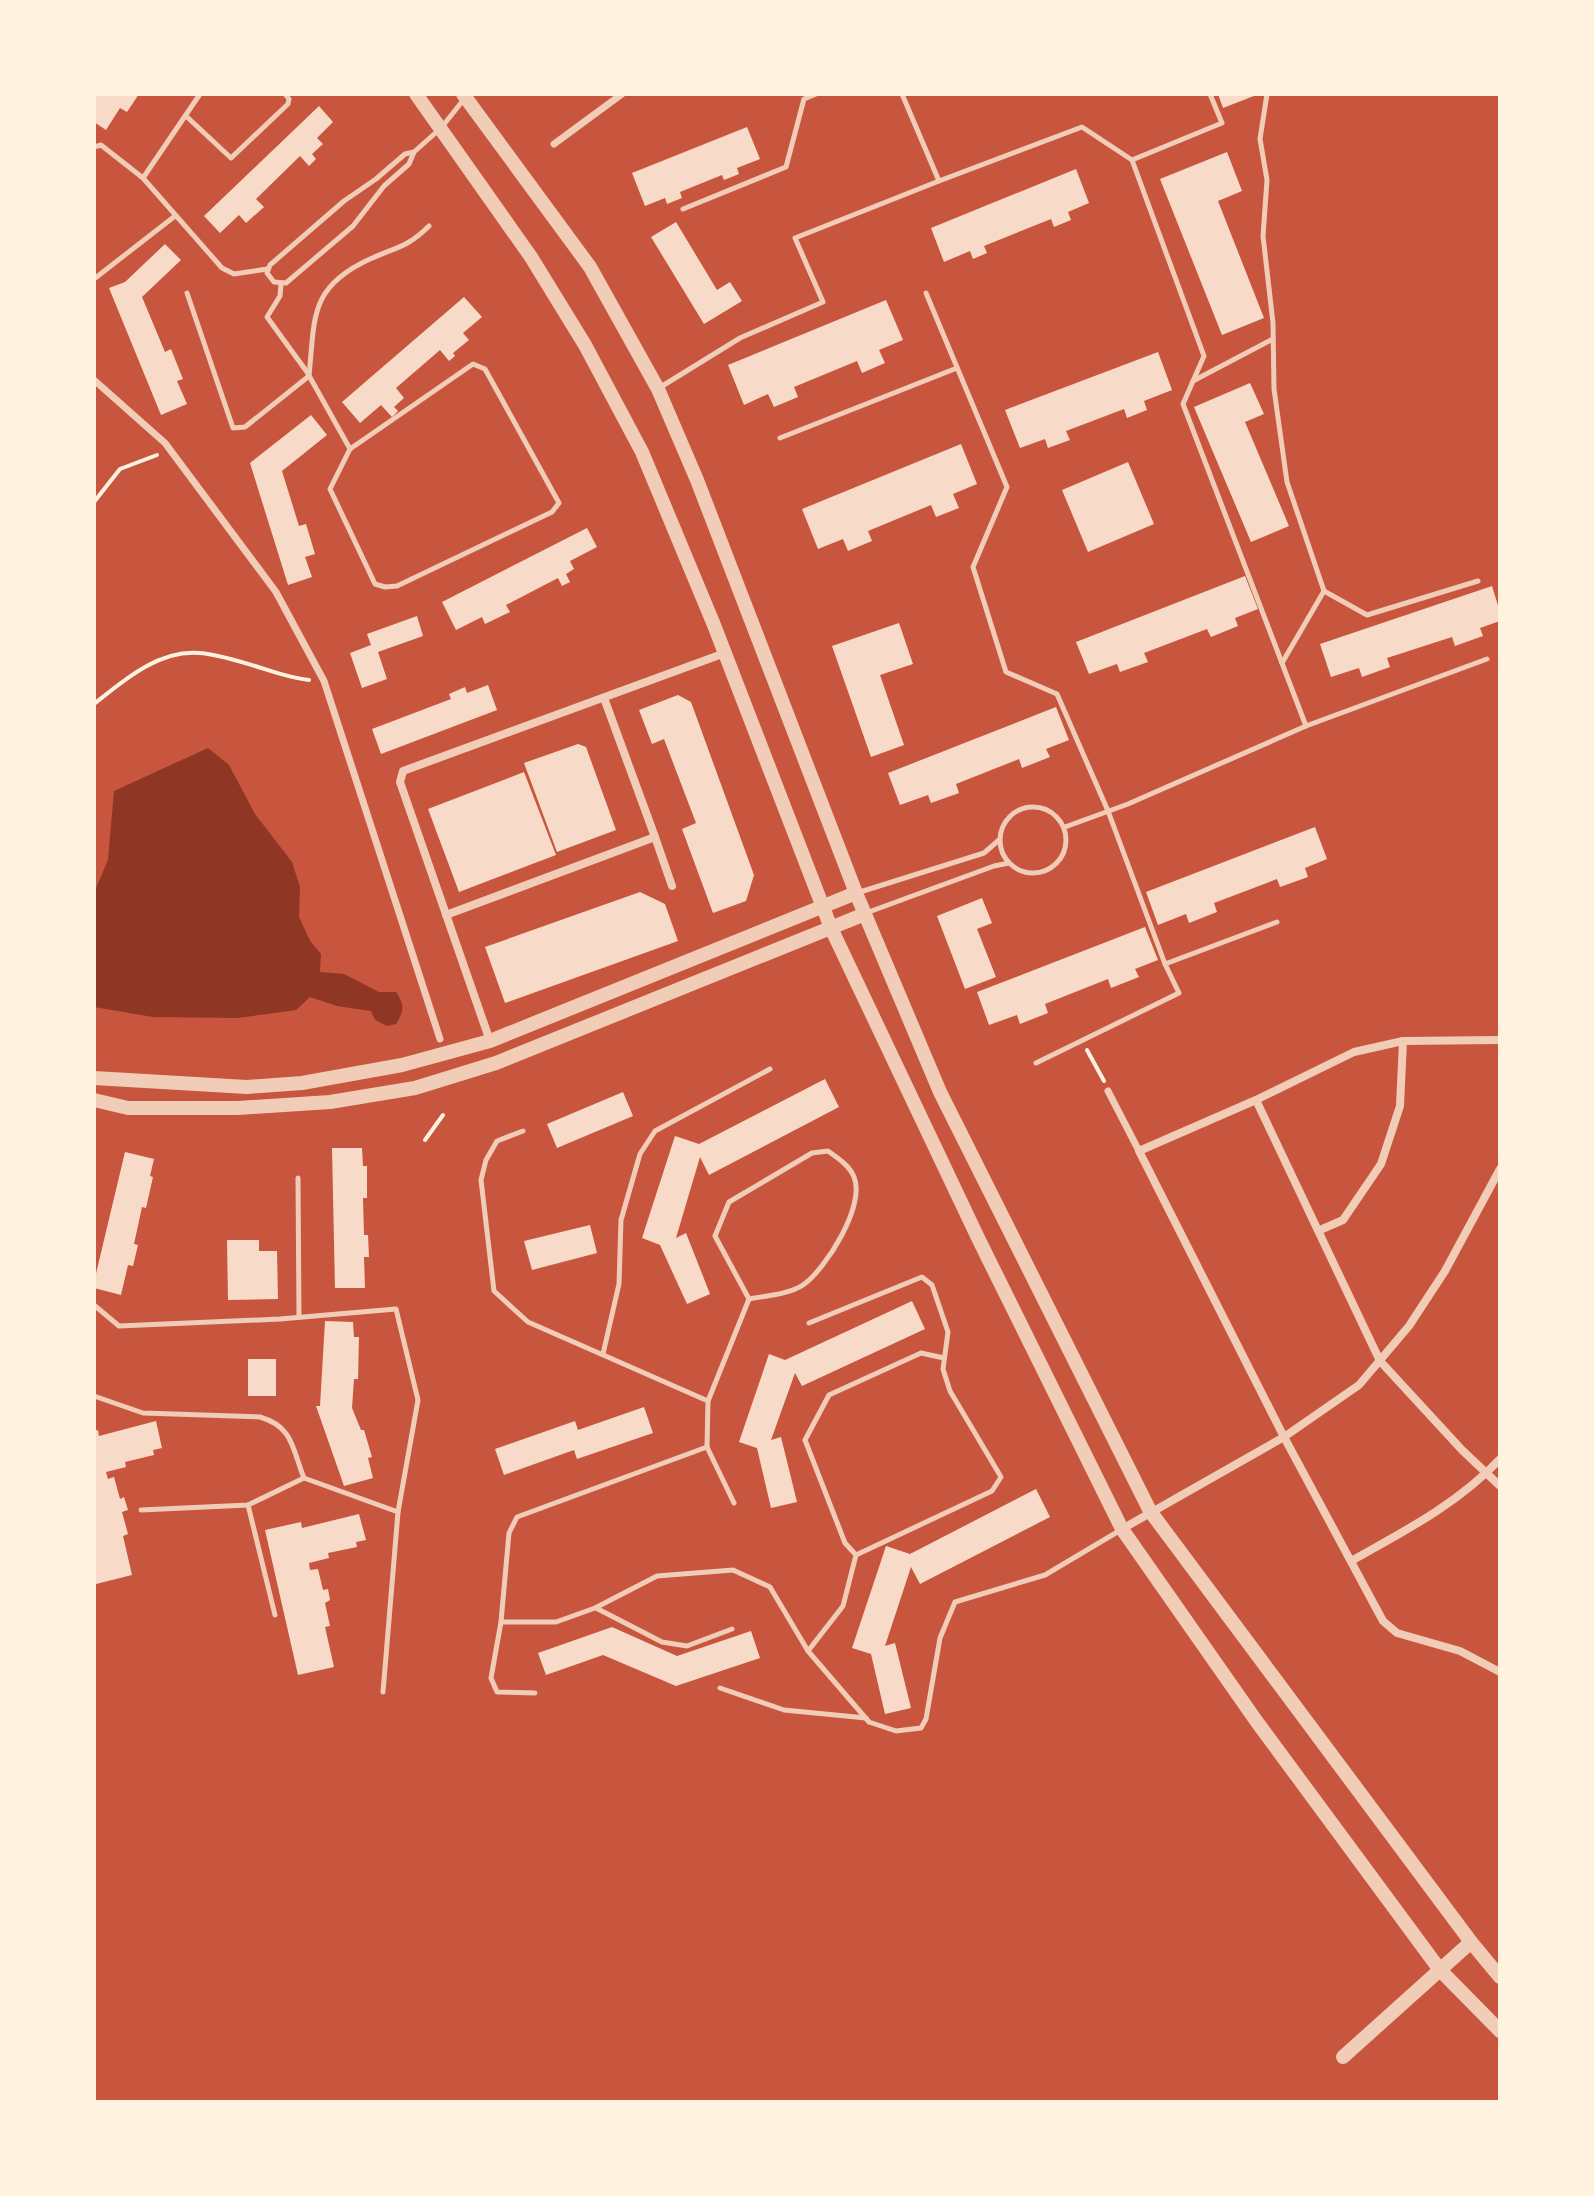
<svg xmlns="http://www.w3.org/2000/svg" width="1594" height="2196" viewBox="0 0 1594 2196" font-family="Commissioner,sans-serif">
	<style>
		.water { fill: #8f3625 }
		.building { fill: #f7dbc8 }
		.lines { fill: none; stroke-linecap: round; stroke-linejoin: round }
		.path { stroke: #fff3e0; stroke-width: 4 }
		.service { stroke: #f1ccb7; stroke-width: 5 }
		.pedestrian { stroke: #f1ccb7; stroke-width: 7 }
		.minor { stroke: #f1ccb7; stroke-width: 8 }
		.tertiary { stroke: #f1ccb7; stroke-width: 14 }
	</style>
	<rect width="100%" height="100%" fill="#c8553d"/>
	<!-- water -->
	<path class="water" d="M208,748L229,765L255,814L292,862L300,887L299,917L310,941L321,954L320,972L344,974L379,992H396C405,1005 404,1011 396,1024L387,1026L375,1020L371,1011L337,1006L310,997L296,1010L238,1018L153,1017L94,1007V893L108,860L114,791Z"/>
	<!-- building -->
	<g class="building">
		<path d="M94,94H139L127,112L120,108L106,130L94,122Z"/>
		<path d="M1218,94H1259L1223,108Z"/>
		<path d="M319,106L333,122L317,138L323,144L312,154L316,159L309,166L300,156L256,199L264,207L246,223L239,215L220,233L204,216Z"/>
		<path d="M747,127L760,159L737,168L739,174L724,180L722,175L680,192L682,198L667,204L665,198L645,206L632,173Z"/>
		<path d="M1227,152L1242,191L1218,201L1264,318L1222,335L1160,179Z"/>
		<path d="M1076,169L1089,203L1068,212L1071,220L1054,227L1051,219L984,246L987,253L973,259L970,251L944,262L931,228Z"/>
		<path d="M676,222L717,290L730,282L742,301L704,324L651,237Z"/>
		<path d="M165,244L181,260L142,297L165,352L171,349L183,379L177,381L187,404L161,415L109,288L125,282Z"/>
		<path d="M464,297L482,317L463,333L469,340L453,353L455,356L449,361L440,350L396,388L404,398L394,407L398,411L392,417L381,405L360,423L342,402Z"/>
		<path d="M886,300L903,340L879,350L885,363L862,373L857,361L794,387L798,397L774,407L768,394L744,405L728,365Z"/>
		<path d="M1158,352L1172,390L1144,401L1147,410L1127,418L1124,409L1066,431L1070,440L1048,448L1045,439L1020,448L1005,410Z"/>
		<path d="M1250,383L1264,414L1245,422L1289,526L1251,542L1194,407Z"/>
		<path d="M311,415L327,435L282,471L299,526L306,524L315,554L305,557L312,577L288,585L250,463Z"/>
		<path d="M961,444L977,484L953,494L959,508L936,517L931,505L868,531L872,541L848,551L843,539L818,549L802,509Z"/>
		<path d="M1128,462L1154,524L1088,552L1062,490Z"/>
		<path d="M587,528L597,547L570,561L574,569L566,574L570,582L562,586L558,578L506,605L510,612L485,624L482,617L456,630L442,602Z"/>
		<path d="M1245,576L1258,609L1235,618L1238,626L1211,637L1207,629L1144,653L1148,662L1120,672L1117,664L1089,674L1076,642Z"/>
		<path d="M1492,586L1500,612V621L1480,628L1483,636L1455,646L1452,637L1387,658L1390,667L1362,677L1359,668L1331,677L1320,644Z"/>
		<path d="M417,616L423,636L378,652L387,679L362,688L350,653L371,645L367,634Z"/>
		<path d="M899,623L913,664L880,675L904,745L871,757L832,646Z"/>
		<path d="M488,685L497,710L381,754L372,729L451,699L449,694L465,687L467,693Z"/>
		<path d="M678,695L691,702L754,875L746,901L713,913L682,829L696,823L664,739L652,744L639,710Z"/>
		<path d="M1056,707L1069,740L1046,749L1050,757L1022,768L1019,759L956,784L959,793L931,803L928,795L900,805L888,773Z"/>
		<path d="M578,744L586,747L616,830L557,852L524,763Z"/>
		<path d="M524,772L556,855L459,892L428,809Z"/>
		<path d="M1315,827L1327,859L1305,868L1308,877L1280,887L1277,879L1214,903L1217,912L1189,923L1186,914L1158,925L1146,892Z"/>
		<path d="M640,892L665,904L678,941L505,1003L485,947Z"/>
		<path d="M982,898L992,923L977,929L996,977L965,989L937,916Z"/>
		<path d="M1145,927L1158,960L1135,969L1139,977L1111,988L1108,979L1045,1004L1048,1013L1020,1024L1017,1015L989,1025L977,992Z"/>
		<path d="M825,1079L839,1107L709,1175L700,1157L676,1238L686,1233L710,1294L687,1304L660,1245L642,1238L675,1136L699,1144Z"/>
		<path d="M623,1092L633,1116L557,1148L547,1124Z"/>
		<path d="M332,1148H362L363,1166H367V1198H363L364,1235H368L369,1257H364L365,1288H335Z"/>
		<path d="M125,1152L154,1159L150,1176L153,1177L146,1208L142,1207L134,1244L138,1245L133,1266L128,1265L121,1295L94,1288V1282Z"/>
		<path d="M590,1225L597,1253L532,1270L524,1241Z"/>
		<path d="M227,1240H259V1251H277L278,1299L228,1300Z"/>
		<path d="M912,1301L925,1329L802,1386L795,1373L771,1440L781,1437L797,1502L771,1508L757,1448L739,1442L769,1354L785,1360Z"/>
		<path d="M325,1321L353,1322L354,1337H359L358,1379H354L352,1408L361,1430H364L372,1457L368,1458L373,1478L344,1486L316,1406H320Z"/>
		<rect x="248" y="1359" width="28" height="37"/>
		<path d="M644,1407L653,1433L577,1459L574,1450L504,1475L495,1449L575,1421L578,1430Z"/>
		<path d="M156,1421L162,1448L153,1450L154,1455L125,1462L126,1467L106,1472L108,1479L114,1477L120,1499L124,1497L128,1510L122,1512L128,1534L123,1536L132,1575L96,1584L94,1575V1431L98,1430L99,1436Z"/>
		<path d="M1036,1489L1050,1517L920,1584L911,1567L885,1646L895,1643L911,1708L885,1714L871,1654L852,1648L886,1546L910,1554Z"/>
		<path d="M359,1514L366,1540L356,1542L357,1547L328,1553L329,1558L309,1563L310,1570L318,1569L323,1590L328,1589L330,1600L325,1603L330,1626L325,1627L334,1667L298,1675L265,1530L301,1522L302,1528Z"/>
		<path d="M612,1627L677,1656L751,1631L760,1658L676,1686L603,1655L546,1675L538,1653Z"/>
	</g>
	<g class="lines">
		<!-- path -->
		<g class="path">
			<path d="M94,502L120,469L157,455"/>
			<path d="M94,704C124,680 158,650 199,653C217,654 238,661 255,666C274,672 290,678 309,680"/>
			<path d="M1087,1050L1104,1081"/>
			<path d="M425,1140L443,1115"/>
		</g>
		<!-- service -->
		<g class="service">
			<path d="M1210,94L1222,123L1132,160L1204,356L1183,404L1306,726L1487,659"/>
			<path d="M1267,94L1260,139L1267,180L1263,236L1273,323L1274,389L1287,482L1324,591L1367,615L1478,581"/>
			<path d="M186,116L231,158L288,104L289,99L285,94"/>
			<path d="M94,147L101,145L143,178L222,268L234,274L267,269"/>
			<path d="M414,152L409,164L384,186L353,226L286,283L274,282L267,273L270,265L344,201L376,179L405,154L414,152L441,128L465,98"/>
			<path d="M143,178L200,94"/>
			<path d="M939,181L1082,127L1132,160"/>
			<path d="M683,209L786,167L804,99L816,94"/>
			<path d="M94,279L175,216"/>
			<path d="M281,284L280,296L267,317L307,372L350,449"/>
			<path d="M187,293L233,428L245,427L309,376C315,317 309,287 370,259C397,247 408,247 429,226"/>
			<path d="M926,293L1007,487L973,567L1006,672L1057,694L1108,811L1165,964L1179,993L1036,1063"/>
			<path d="M473,364L485,369L559,503L552,512L397,586L385,587L375,584L330,489L350,449Z"/>
			<path d="M1193,381L1273,339"/>
			<path d="M659,388L740,338L823,302L795,238L939,181L902,94"/>
			<path d="M780,438L957,368"/>
			<path d="M1282,663L1324,591"/>
			<circle cx="1033" cy="840" r="33"/>
			<path d="M1065,827L1128,804L1306,726"/>
			<path d="M860,892L984,853L999,840"/>
			<path d="M866,913L994,866L1009,863"/>
			<path d="M1165,964L1277,922"/>
			<path d="M523,1131L497,1141L486,1160L481,1180L494,1291L528,1322L708,1401"/>
			<path d="M828,1151C838,1158 850,1166 854,1177C866,1205 826,1269 803,1285C790,1294 765,1296 749,1299L715,1236L729,1202L812,1153Z"/>
			<path d="M298,1178L299,1317"/>
			<path d="M94,1305L119,1326L280,1319L396,1309L418,1400L398,1512L383,1692"/>
			<path d="M809,1323L922,1277L932,1285L948,1332L943,1369L950,1391L1001,1477L992,1491L856,1555"/>
			<path d="M603,1354L619,1284L621,1220L640,1154L655,1131L770,1069"/>
			<path d="M94,1396L143,1413L260,1417C294,1427 292,1449 304,1478"/>
			<path d="M734,1503L707,1447L708,1401L749,1299"/>
			<path d="M248,1505L275,1615"/>
			<path d="M141,1510L248,1505L304,1478L398,1512"/>
			<path d="M596,1608L662,1642L687,1646L732,1629"/>
			<path d="M501,1622L509,1533L517,1517L707,1447"/>
			<path d="M808,1651L843,1606L856,1555L845,1543L805,1440L829,1395L921,1353L944,1358"/>
			<path d="M720,1688L784,1710L866,1718"/>
			<path d="M535,1693L497,1692L491,1678L501,1622H556L595,1608L657,1576L733,1570L770,1587L808,1651L869,1722L896,1731L921,1728L926,1719L940,1638L955,1602L1045,1575L1119,1531"/>
		</g>
		<!-- pedestrian -->
		<g class="pedestrian">
			<path d="M554,144L622,94"/>
			<path d="M94,380L165,443L276,592L324,681L440,1039"/>
			<path d="M1108,1091L1139,1151"/>
		</g>
		<!-- minor -->
		<g class="minor">
			<path d="M655,837L672,886"/>
			<path d="M446,915L655,837L604,698"/>
			<path d="M1500,1040L1403,1041L1354,1052L1256,1100L1139,1151L1284,1437L1383,1621L1397,1633L1460,1651L1500,1672"/>
			<path d="M490,1041L400,782L403,771L725,653"/>
			<path d="M1256,1100L1380,1361L1462,1450L1500,1486"/>
			<path d="M1320,1230L1343,1220L1381,1164L1400,1106L1403,1041"/>
			<path d="M1122,1529L1284,1437L1359,1385L1409,1326L1445,1271L1500,1169"/>
			<path d="M1351,1561C1403,1532 1459,1503 1500,1459"/>
		</g>
		<!-- tertiary -->
		<g class="tertiary">
			<path d="M416,94L531,257L585,345L642,452L714,625L831,928L979,1240L1122,1529L1257,1722L1440,1970L1500,2031"/>
			<path d="M463,94L590,267L658,389L697,480L856,893L940,1092L1150,1511L1471,1942L1500,1977"/>
			<path d="M94,1078L247,1087L302,1083L402,1065L490,1041L856,893"/>
			<path d="M94,1100L128,1108H238L330,1102L415,1088L496,1063L865,914"/>
			<path d="M1343,2057L1471,1942"/>
		</g>
	</g>
	<!-- border -->
	<rect width="1594" height="2196" fill="none" stroke="#fff3e0" stroke-width="192"/>
</svg>
